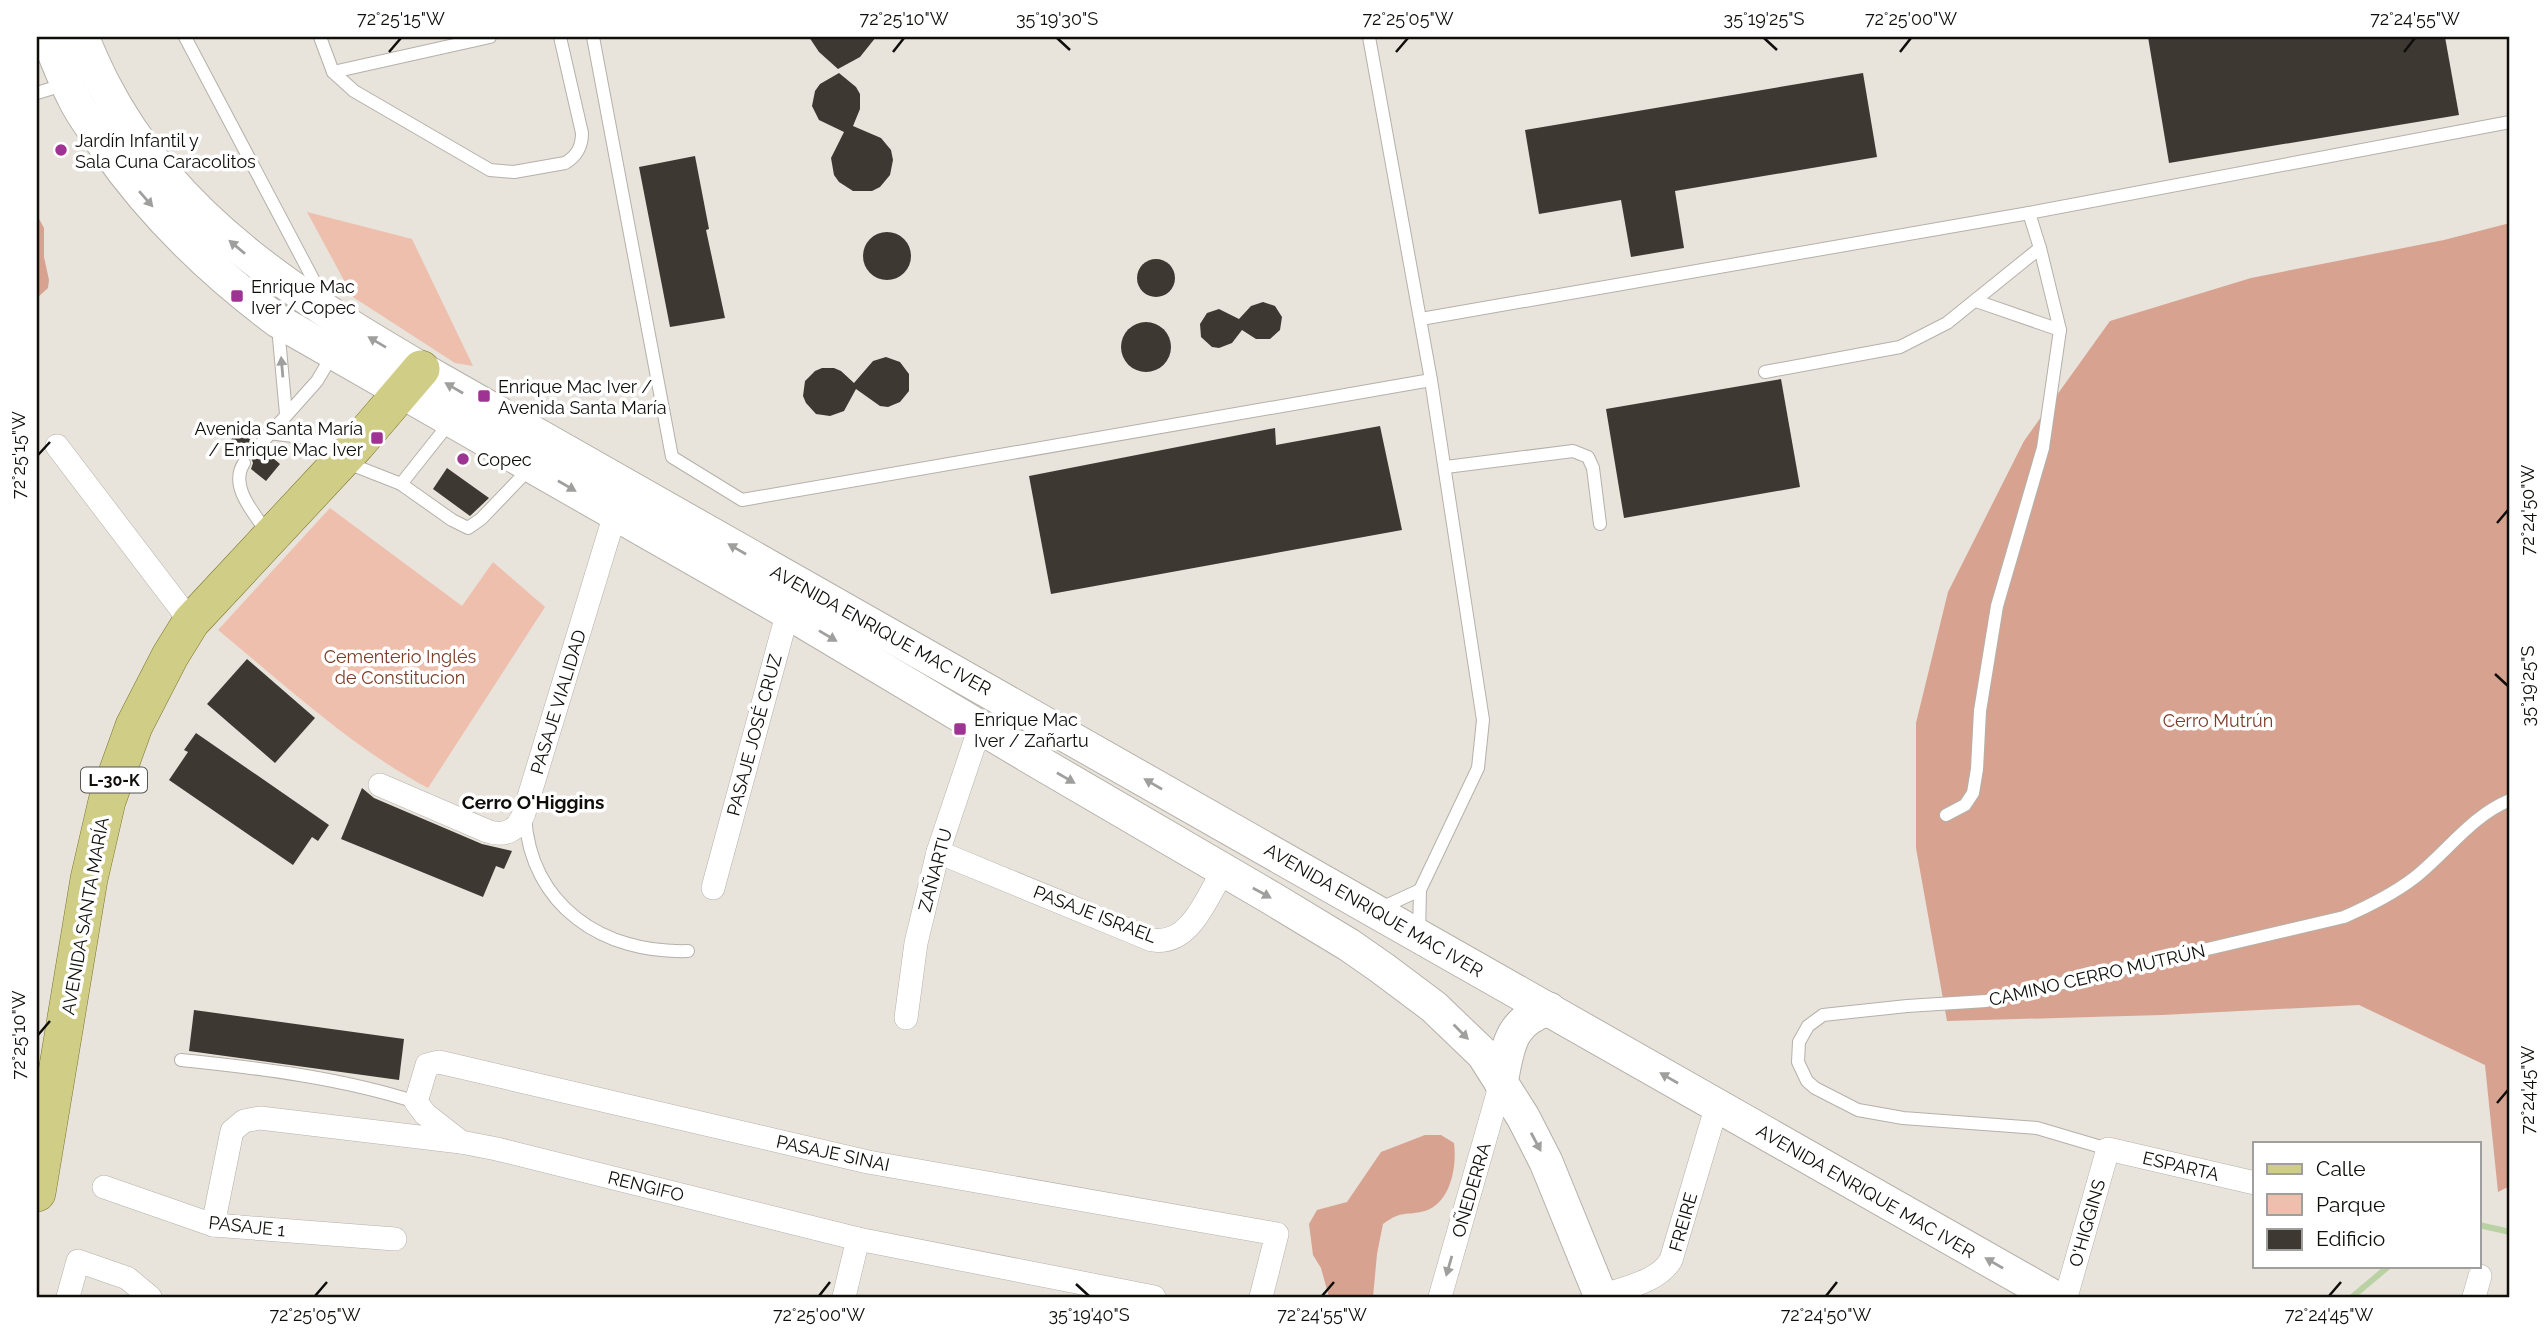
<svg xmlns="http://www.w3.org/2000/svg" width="2547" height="1334" viewBox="0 0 2547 1334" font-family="Raleway,sans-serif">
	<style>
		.green { fill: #efbfae }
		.forest { fill: #d7a290 }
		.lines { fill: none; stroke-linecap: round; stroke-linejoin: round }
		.stream { stroke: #bad2a3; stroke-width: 6 }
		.building { fill: #3e3833 }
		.lane-casing { stroke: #b5b1a9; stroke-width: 14 }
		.street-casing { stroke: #b5b1a9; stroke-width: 24 }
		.secondary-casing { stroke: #b5b1a9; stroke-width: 35 }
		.primary-casing { stroke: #787427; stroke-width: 38 }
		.lane { stroke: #fff; stroke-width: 12 }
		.street { stroke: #fff; stroke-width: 23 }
		.secondary { stroke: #fff; stroke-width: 33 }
		.primary { stroke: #d0cd86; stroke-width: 37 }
		.oneway { fill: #9f9f9d }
		.ticks { fill: none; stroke: #0f0e0b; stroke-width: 2.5 }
		.poi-dot { fill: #9f3393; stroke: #fff; stroke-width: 2.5 }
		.labels { text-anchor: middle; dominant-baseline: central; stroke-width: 7; stroke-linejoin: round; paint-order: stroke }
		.shield { fill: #fff; stroke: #575654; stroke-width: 2 }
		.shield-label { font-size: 16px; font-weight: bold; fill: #0f0e0b }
		.poi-label { font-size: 18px; fill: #0f0e0b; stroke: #fff; text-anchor: start }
		.street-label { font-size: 18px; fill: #0f0e0b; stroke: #fff }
		.park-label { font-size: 18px; fill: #7e3c25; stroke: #fff }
		.neighbourhood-label { font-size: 19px; font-weight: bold; fill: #0f0e0b; stroke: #fff }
		.neatline { fill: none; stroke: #0f0e0b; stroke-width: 2.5 }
		.ticks-label { font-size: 18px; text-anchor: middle; fill: #0f0e0b }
	</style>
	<rect width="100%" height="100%" fill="#e8e3db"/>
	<!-- green -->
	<g class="green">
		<path d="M307,212L412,239L473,366L455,363L353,297Z"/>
		<path d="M330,508L462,606L493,562L545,607L428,788C351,747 285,685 218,630Z"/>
	</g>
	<!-- forest -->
	<g class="forest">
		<path d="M37,215L44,228V257L49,280L48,288L37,298Z"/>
		<path d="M2510,223V1186L2498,1192L2485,1065L2359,1005L2162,1015L1947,1021L1916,848V723L1948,592L2024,441L2110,321L2251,278L2444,240Z"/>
		<path d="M1425,1135H1441L1454,1143C1457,1166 1451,1203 1425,1211C1405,1216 1402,1210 1383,1224L1377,1254L1373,1297H1329L1321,1268L1313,1255L1309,1224L1317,1210L1347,1202L1381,1152Z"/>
	</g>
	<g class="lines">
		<!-- stream -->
		<g class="stream">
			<path d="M2479,1225L2510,1232"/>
			<path d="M2352,1297L2389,1266"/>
		</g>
	</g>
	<!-- building -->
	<g class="building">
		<path d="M809,37H876L860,57L838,69L819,52Z"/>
		<path d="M2148,37H2445L2459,115L2169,163Z"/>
		<path d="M839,73L856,87L860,94V109L853,126L881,138L891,150L893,160L890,175L880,187L872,191H853L839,182L834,175L831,158L844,132L819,120L812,106L815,91L820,84Z"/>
		<path d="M1863,73L1877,157L1675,191L1684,248L1631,257L1621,200L1539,214L1525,130Z"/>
		<path d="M695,156L709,229L706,230L725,318L670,327L639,167Z"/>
		<circle cx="887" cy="256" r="24"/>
		<circle cx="1156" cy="278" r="19"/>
		<path d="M1263,302L1275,306L1282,317L1280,330L1270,339H1256L1242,330L1232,343L1219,348L1212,347L1201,337L1200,324L1207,313L1219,309L1239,319L1251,306Z"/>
		<circle cx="1146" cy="347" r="25"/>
		<path d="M886,357L900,362L909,374V391L900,402L888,407L880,406L856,389L844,411L830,416L816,414L806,403L803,396L805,381L815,371L822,368H834L841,371L854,383L873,361Z"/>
		<path d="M1781,379L1800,487L1624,518L1606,409Z"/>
		<path d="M1380,426L1402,530L1051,594L1029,476L1275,428L1276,445Z"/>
		<path d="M239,430L252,441L251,448L254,453L261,454L266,452L280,464L266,481L251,469L253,463L251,457L244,454L237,458L225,447Z"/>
		<path d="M447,468L489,498L470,516L433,489Z"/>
		<path d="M247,659L315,718L275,763L207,704Z"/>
		<path d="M196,733L329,825L318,841L312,837L293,865L169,780L188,752L184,750Z"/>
		<path d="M362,788L374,798L482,844L512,851L504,869L496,866L483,897L341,839Z"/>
		<path d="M194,1010L404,1039L399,1080L189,1051Z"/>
	</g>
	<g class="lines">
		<defs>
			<g id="lane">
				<path d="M185,37L322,296"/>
				<path d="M320,37L333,72L354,91L490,170L514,172L565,163C577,156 582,147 582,133L560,37"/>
				<path d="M593,37L672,457L742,500L1431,380"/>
				<path d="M1369,37L1431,380L1483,720L1478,768L1420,890L1419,934"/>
				<path d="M333,72L490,37"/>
				<path d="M37,93L66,84"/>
				<path d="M1976,301L2060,330"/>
				<path d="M1421,319L2029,213L2510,122"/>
				<path d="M278,327L286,414"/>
				<path d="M1765,372L1900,347L1947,323L2040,248"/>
				<path d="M269,433L349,443"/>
				<path d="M259,446L317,381L333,354"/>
				<path d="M345,462L401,484L452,520L468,528L481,519L530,468"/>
				<path d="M244,463C228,487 256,515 269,535"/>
				<path d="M1446,467L1573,451L1588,457L1593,468L1600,524"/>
				<path d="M401,484L451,421"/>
				<path d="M1946,815L1965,805L1973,793L1977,769L1980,711L1997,606L2043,448L2060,330L2040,248L2029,213"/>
				<path d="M525,817C531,906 603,954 688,951"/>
				<path d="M1379,909L1420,890"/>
				<path d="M181,1060C260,1068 341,1078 416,1102"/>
				<path d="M2108,1149L2037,1128L1903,1118L1858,1110L1815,1088L1807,1081L1798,1062L1799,1042L1808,1026L1823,1015L1907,1006L1986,1001L2344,917C2369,906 2393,894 2414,878C2447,852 2471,816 2510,800"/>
			</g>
			<g id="street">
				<path d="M57,446L191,622"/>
				<path d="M380,785L487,831C504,837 518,831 524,813L615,514"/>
				<path d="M938,852L1152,940C1190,946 1206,899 1223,871"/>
				<path d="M713,888L791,600"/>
				<path d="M906,1018L916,943L938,852L980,727"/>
				<path d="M461,1142L425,1114L416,1102L427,1065L439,1062L868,1162L1277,1234L1261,1297"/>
				<path d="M104,1187L213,1225L395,1239"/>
				<path d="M213,1225L232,1131L244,1121L260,1118L461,1142L497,1149L858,1239L1154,1297"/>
				<path d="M1601,1296C1624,1288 1658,1282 1671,1260L1717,1105"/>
				<path d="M68,1297L78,1261L127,1278L150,1297"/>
				<path d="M844,1297L858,1239"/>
				<path d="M1440,1297L1501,1083"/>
				<path d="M2066,1297L2108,1149L2255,1183"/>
				<path d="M2474,1297L2480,1276"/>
			</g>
			<g id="secondary">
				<path d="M47,37C56,56 63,77 73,96C81,114 94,130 105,146C152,214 211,271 278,321L787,612L1035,760L1273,899L1349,945L1382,968L1434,1007L1483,1054L1523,1117L1546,1162L1601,1297"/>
				<path d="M82,37C89,53 96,70 104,85C175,223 308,303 437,378L2054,1297"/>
				<path d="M1501,1083C1508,1047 1509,1021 1549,1009"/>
			</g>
			<path id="primary" d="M37,1193L89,879L107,801L134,726L170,656L191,622L357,444L421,369"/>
		</defs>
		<!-- lane casing -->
		<use href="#lane" class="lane-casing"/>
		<!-- street casing -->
		<use href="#street" class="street-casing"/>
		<!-- secondary casing -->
		<use href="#secondary" class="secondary-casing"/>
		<!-- primary casing -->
		<use href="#primary" class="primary-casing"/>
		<!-- lane -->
		<use href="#lane" class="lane"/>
		<!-- street -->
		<use href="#street" class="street"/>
		<!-- secondary -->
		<use href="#secondary" class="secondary"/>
		<!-- primary -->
		<use href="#primary" class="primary"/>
	</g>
	<!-- one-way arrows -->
	<defs><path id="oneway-solid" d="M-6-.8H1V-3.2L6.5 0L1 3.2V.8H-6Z" transform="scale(1.75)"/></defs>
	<g class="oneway">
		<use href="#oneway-solid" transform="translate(146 199) rotate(49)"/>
		<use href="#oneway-solid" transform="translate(237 247) rotate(-140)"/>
		<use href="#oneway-solid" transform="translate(377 342) rotate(-149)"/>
		<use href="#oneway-solid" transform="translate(282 367) rotate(-95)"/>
		<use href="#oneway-solid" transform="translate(454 388) rotate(-150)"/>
		<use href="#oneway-solid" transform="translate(567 486) rotate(30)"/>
		<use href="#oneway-solid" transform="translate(737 549) rotate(-150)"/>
		<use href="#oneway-solid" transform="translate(828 636) rotate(31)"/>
		<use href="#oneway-solid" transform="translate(1066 778) rotate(30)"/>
		<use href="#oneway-solid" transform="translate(1153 784) rotate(-150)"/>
		<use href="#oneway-solid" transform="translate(1262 893) rotate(29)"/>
		<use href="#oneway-solid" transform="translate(1461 1032) rotate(45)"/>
		<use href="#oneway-solid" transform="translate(1669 1078) rotate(-150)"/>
		<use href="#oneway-solid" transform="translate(1536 1142) rotate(62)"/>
		<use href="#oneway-solid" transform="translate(1994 1263) rotate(-150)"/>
		<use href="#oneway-solid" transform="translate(1449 1266) rotate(106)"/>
	</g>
	<!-- ticks -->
	<path class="ticks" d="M1057,38L1070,50M1764,38L1777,50M389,52L401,38M893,52L904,38M1396,52L1408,38M1900,52L1911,38M2404,52L2415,38M38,455L50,442M2497,523L2508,510M2495,674L2508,686M38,1035L50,1021M2497,1103L2508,1090M1076,1284L1089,1296M315,1296L327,1282M819,1296L830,1282M1322,1296L1334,1282M1826,1296L1837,1282M2329,1296L2341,1282"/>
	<!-- markers -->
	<g class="poi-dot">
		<circle cx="61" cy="150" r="7"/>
		<rect x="230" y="289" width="14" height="14" rx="3.5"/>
		<rect x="477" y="389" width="14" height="14" rx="3.5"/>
		<rect x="370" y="431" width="14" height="14" rx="3.5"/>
		<circle cx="463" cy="459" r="7"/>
		<rect x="953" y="722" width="14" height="14" rx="3.5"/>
	</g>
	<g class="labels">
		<!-- shield labels -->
		<rect class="shield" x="81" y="767.5" width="66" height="25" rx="5"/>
		<g class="shield-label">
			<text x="114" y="780">L-30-K</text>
		</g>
		<!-- poi labels -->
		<g class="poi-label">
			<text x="75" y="140">Jardín Infantil y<tspan x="75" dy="21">Sala Cuna Caracolitos</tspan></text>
			<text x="251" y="286">Enrique Mac<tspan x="251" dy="21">Iver / Copec</tspan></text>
			<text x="498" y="386">Enrique Mac Iver /<tspan x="498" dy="21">Avenida Santa María</tspan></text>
			<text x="363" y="428" text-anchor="end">Avenida Santa María<tspan x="363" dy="21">/ Enrique Mac Iver</tspan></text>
			<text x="477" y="459">Copec</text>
			<text x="974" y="719">Enrique Mac<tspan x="974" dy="21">Iver / Zañartu</tspan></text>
		</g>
		<!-- street labels -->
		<g class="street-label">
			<text transform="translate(881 630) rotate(29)">AVENIDA ENRIQUE MAC IVER</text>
			<text transform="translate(558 702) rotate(-73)">PASAJE VIALIDAD</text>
			<text transform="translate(754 735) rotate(-75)">PASAJE JOSÉ CRUZ</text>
			<text transform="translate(935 870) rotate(-75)">ZAÑARTU</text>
			<text transform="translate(1374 910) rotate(30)">AVENIDA ENRIQUE MAC IVER</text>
			<text transform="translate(1095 914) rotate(21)">PASAJE ISRAEL</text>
			<text transform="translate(85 916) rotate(-80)">AVENIDA SANTA MARÍA</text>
			<text transform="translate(2097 975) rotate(-13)">CAMINO CERRO MUTRÚN</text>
			<text transform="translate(833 1153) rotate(12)">PASAJE SINAI</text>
			<text transform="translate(2181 1166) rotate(13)">ESPARTA</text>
			<text transform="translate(646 1186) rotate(14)">RENGIFO</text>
			<text transform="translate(1471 1190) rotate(-74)">OÑEDERRA</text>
			<text transform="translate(1866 1191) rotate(30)">AVENIDA ENRIQUE MAC IVER</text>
			<text transform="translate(1683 1222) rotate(-74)">FREIRE</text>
			<text transform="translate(2087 1223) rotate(-74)">O'HIGGINS</text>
			<text transform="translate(247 1226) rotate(6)">PASAJE 1</text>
		</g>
		<!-- park labels -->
		<g class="park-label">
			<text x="400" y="656">Cementerio Inglés<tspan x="400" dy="21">de Constitucion</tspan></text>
			<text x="2218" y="720">Cerro Mutrún</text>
		</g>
		<!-- neighbourhood labels -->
		<g class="neighbourhood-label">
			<text x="533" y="802">Cerro O'Higgins</text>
		</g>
	</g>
	<!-- border -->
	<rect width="2547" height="1334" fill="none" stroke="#ffffff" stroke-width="77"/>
	<!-- legend -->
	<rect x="2253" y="1142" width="228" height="126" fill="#ffffff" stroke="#9f9f9d" stroke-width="2"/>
	<rect x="2267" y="1164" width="35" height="10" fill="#d0cd86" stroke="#9f9f9d" stroke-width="2"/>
	<text x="2316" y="1176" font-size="21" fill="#0f0e0b">Calle</text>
	<rect x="2267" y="1194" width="35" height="21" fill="#efbfae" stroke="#9f9f9d" stroke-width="2"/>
	<text x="2316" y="1212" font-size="21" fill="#0f0e0b">Parque</text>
	<rect x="2267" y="1229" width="35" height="21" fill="#3e3833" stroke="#9f9f9d" stroke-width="2"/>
	<text x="2316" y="1246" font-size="21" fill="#0f0e0b">Edificio</text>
	<rect x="38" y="38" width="2470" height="1258" class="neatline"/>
	<g class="ticks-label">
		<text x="401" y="25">72°25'15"W</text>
		<text x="904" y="25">72°25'10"W</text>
		<text x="1057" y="25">35°19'30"S</text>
		<text x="1408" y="25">72°25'05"W</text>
		<text x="1764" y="25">35°19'25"S</text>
		<text x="1911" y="25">72°25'00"W</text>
		<text x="2415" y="25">72°24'55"W</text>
		<text transform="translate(19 455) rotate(-90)" y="6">72°25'15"W</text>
		<text transform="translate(2528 510) rotate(-90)" y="6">72°24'50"W</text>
		<text transform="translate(2528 686) rotate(-90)" y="6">35°19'25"S</text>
		<text transform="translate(19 1035) rotate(-90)" y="6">72°25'10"W</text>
		<text transform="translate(2528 1090) rotate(-90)" y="6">72°24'45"W</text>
		<text x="315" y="1321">72°25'05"W</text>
		<text x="819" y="1321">72°25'00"W</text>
		<text x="1089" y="1321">35°19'40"S</text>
		<text x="1322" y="1321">72°24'55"W</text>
		<text x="1826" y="1321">72°24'50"W</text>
		<text x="2329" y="1321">72°24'45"W</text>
	</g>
</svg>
